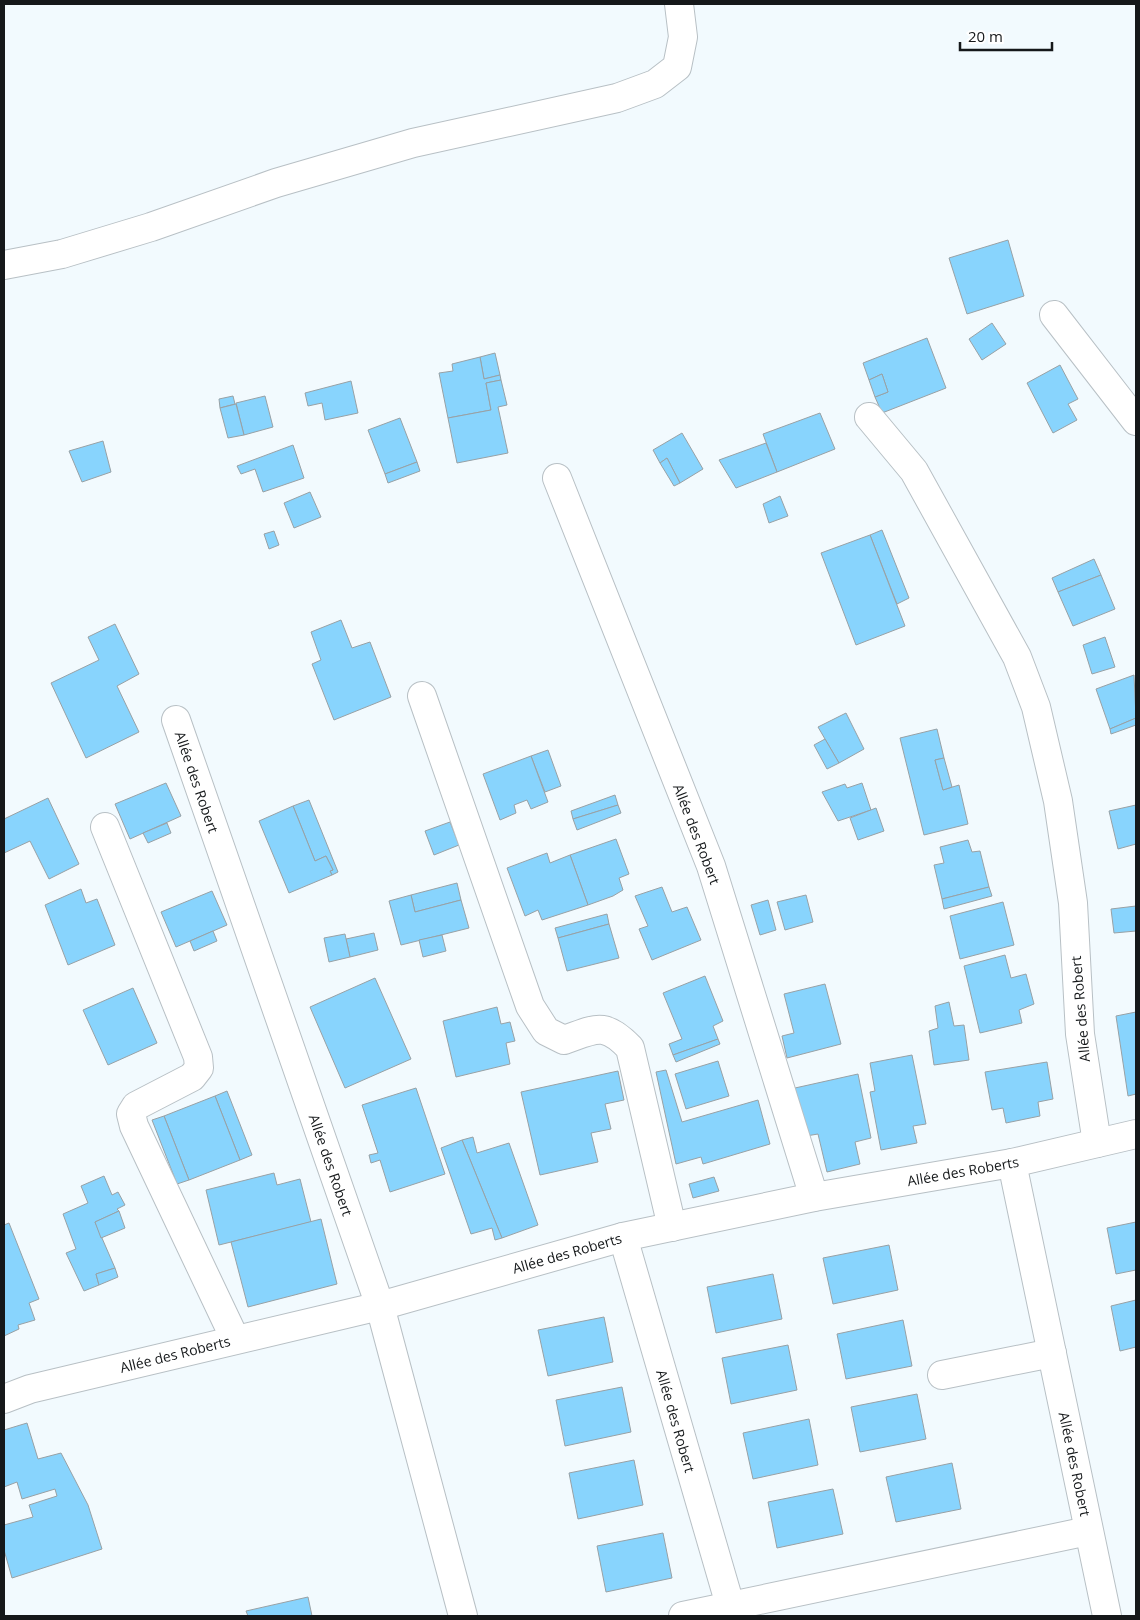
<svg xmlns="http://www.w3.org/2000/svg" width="1140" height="1620" viewBox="0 0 1140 1620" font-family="'Open Sans',sans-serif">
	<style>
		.building { fill: #88d4fd; stroke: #98a1a5 }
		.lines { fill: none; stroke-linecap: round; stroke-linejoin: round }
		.minor-casing { stroke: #b8c0c5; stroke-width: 30 }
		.minor { stroke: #fff; stroke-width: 28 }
		.labels { text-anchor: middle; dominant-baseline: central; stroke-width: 4; stroke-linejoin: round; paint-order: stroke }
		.street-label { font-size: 14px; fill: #15181a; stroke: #fff }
	</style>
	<rect width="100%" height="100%" fill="#f2fafe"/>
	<!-- building -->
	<g class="building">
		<path d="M1008,240L1024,296L967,314L949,258Z"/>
		<path d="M992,323L1006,344L982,360L969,339Z"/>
		<path d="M927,338L946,388L882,413L875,397L888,392L882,374L869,380L863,363Z"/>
		<path d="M495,353L500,375L484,379L480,357Z"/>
		<path d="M480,357L484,379L500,375L501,380L486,383L491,410L448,418L439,373L453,371L452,364Z"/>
		<path d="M1060,365L1078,399L1068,404L1077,420L1053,433L1027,383Z"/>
		<path d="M882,374L888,392L875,397L869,380Z"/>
		<path d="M501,380L507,405L498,407L508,453L457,463L448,418L491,410L486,383Z"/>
		<path d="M351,381L358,413L325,420L322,403L308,406L305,393Z"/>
		<path d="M233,396L235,404L220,408L219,399Z"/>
		<path d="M265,396L273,427L244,435L236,403Z"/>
		<path d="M236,404L244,435L228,438L220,408Z"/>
		<path d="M820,413L835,449L777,472L763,434Z"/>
		<path d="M400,418L417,462L385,474L368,430Z"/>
		<path d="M682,433L703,469L680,483L667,458L660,463L653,450Z"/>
		<path d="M103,441L111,472L82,482L69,451Z"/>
		<path d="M766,443L777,472L736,488L719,460Z"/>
		<path d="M293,445L304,478L263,492L255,469L241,474L237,466Z"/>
		<path d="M667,458L680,483L674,486L660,463Z"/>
		<path d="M417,462L420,471L388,483L385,474Z"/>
		<path d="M310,492L321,517L294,528L284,503Z"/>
		<path d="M780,496L788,516L769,523L763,504Z"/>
		<path d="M882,530L909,598L897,604L870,535Z"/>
		<path d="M274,531L279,545L269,549L264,534Z"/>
		<path d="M870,535L905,626L856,645L821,553Z"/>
		<path d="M1094,559L1101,575L1058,592L1052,578Z"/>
		<path d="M1101,575L1115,609L1073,626L1058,592Z"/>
		<path d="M341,620L352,648L370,642L391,697L334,720L312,664L321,660L311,632Z"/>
		<path d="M115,624L139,674L117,686L139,732L86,758L51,683L99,660L88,637Z"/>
		<path d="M1105,637L1115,667L1092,674L1083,645Z"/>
		<path d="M1134,675L1136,718L1110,729L1096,689Z"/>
		<path d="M846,713L864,749L839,763L818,727Z"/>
		<path d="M1136,718V725L1111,734L1110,729Z"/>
		<path d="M937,729L944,758L935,760L943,790L959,785L968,824L924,835L900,738Z"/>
		<path d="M825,739L839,763L827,769L814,745Z"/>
		<path d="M548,750L561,786L545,792L531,756Z"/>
		<path d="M531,756L548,802L531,809L527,800L514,805L516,813L500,820L483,774Z"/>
		<path d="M944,758L952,787L943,790L935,760Z"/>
		<path d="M166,783L181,816L130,839L115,804Z"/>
		<path d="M862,783L871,810L838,821L822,792L845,784L847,788Z"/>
		<path d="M615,795L618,805L573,819L571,811Z"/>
		<path d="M48,798L79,864L49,879L30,841L4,853V819Z"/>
		<path d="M309,800L338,872L332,875L330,871L333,870L326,856L315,861L293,806Z"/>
		<path d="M618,805L621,813L577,830L573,819Z"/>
		<path d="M1136,805V844L1118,849L1109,811Z"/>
		<path d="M293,806L315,861L326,856L333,870L330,871L332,875L289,893L259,821Z"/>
		<path d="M876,808L884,831L858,840L850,818Z"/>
		<path d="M450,822L459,845L434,855L425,831Z"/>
		<path d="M167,823L171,833L148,843L143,833Z"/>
		<path d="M616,839L629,874L619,878L623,890L613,896L588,905L570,855Z"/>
		<path d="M968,840L972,852L980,851L989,887L942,899L934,865L944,863L940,847Z"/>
		<path d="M547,853L550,863L570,855L588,905L542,920L538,910L525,916L507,868Z"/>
		<path d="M457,883L461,900L415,912L411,895Z"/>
		<path d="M662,887L672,912L687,907L701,940L652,960L639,929L648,926L635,896Z"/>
		<path d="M989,887L992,896L944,909L942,899Z"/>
		<path d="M81,889L86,903L97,899L115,945L68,965L45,905Z"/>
		<path d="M212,891L227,925L176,947L161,912Z"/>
		<path d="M411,895L415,912L461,900L469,928L401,945L389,901Z"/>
		<path d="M806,895L813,922L785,930L777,902Z"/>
		<path d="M768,900L776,930L760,935L751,905Z"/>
		<path d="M1003,902L1014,945L960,959L950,916Z"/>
		<path d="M1136,906V931L1114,933L1111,909Z"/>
		<path d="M607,914L609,924L558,938L555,928Z"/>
		<path d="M609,924L619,958L567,971L558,938Z"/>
		<path d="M213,931L217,941L194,951L190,941Z"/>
		<path d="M374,933L378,950L350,957L346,939Z"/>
		<path d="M345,934L350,957L329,962L324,938Z"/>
		<path d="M442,935L446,951L423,957L419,940Z"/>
		<path d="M1005,955L1011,978L1026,974L1034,1004L1019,1010L1022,1023L980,1033L964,966Z"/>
		<path d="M705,976L723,1021L713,1026L718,1039L673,1055L669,1044L682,1039L663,993Z"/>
		<path d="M375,978L411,1059L345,1088L310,1007Z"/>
		<path d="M825,984L841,1044L787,1058L782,1036L794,1033L784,994Z"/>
		<path d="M133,988L157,1043L108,1065L83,1010Z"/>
		<path d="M949,1002L954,1026L964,1025L969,1060L934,1065L929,1031L938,1028L935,1006Z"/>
		<path d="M497,1007L501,1024L510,1022L515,1041L506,1043L510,1064L456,1077L443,1021Z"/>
		<path d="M1136,1012V1094L1128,1096L1116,1016Z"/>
		<path d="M718,1039L720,1044L676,1062L673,1055Z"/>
		<path d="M912,1055L926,1124L913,1126L917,1143L881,1150L870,1092L875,1091L870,1063Z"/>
		<path d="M718,1061L729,1096L686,1109L675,1074Z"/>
		<path d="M1047,1062L1053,1099L1038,1102L1040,1116L1006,1123L1003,1108L992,1110L985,1072Z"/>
		<path d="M666,1070L682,1122L758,1100L770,1144L703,1164L701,1157L676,1164L656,1072Z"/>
		<path d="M618,1071L624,1100L605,1104L611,1129L591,1133L598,1162L540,1175L521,1092Z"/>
		<path d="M858,1074L871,1138L855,1142L860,1164L827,1172L818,1134L806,1136L795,1088Z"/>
		<path d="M416,1088L445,1174L390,1192L380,1160L371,1163L369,1155L378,1153L362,1105Z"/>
		<path d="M227,1091L252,1155L240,1160L215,1096Z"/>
		<path d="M215,1096L240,1160L189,1180L164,1116Z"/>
		<path d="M164,1116L189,1180L177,1184L152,1120Z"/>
		<path d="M473,1137L477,1153L509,1143L538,1225L502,1238L462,1140Z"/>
		<path d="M462,1140L502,1238L495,1240L492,1228L471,1234L441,1148Z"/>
		<path d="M274,1173L277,1185L300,1179L311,1222L219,1245L206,1190Z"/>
		<path d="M104,1176L112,1195L118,1192L125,1205L117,1209L119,1211L95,1222L115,1268L96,1274L99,1285L84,1291L66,1253L76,1249L63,1214L88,1203L81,1186Z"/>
		<path d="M714,1177L719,1191L693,1198L689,1184Z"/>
		<path d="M119,1211L125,1228L101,1238L95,1222Z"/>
		<path d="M321,1219L337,1284L248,1307L231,1242Z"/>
		<path d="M1136,1222V1270L1116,1274L1107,1228Z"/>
		<path d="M9,1223L39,1299L29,1303L35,1320L18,1325L19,1329L4,1336V1225Z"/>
		<path d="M889,1245L898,1290L833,1304L823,1258Z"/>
		<path d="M115,1268L118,1277L99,1285L96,1274Z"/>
		<path d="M773,1274L782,1319L716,1333L707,1287Z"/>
		<path d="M1136,1300V1347L1120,1351L1111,1306Z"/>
		<path d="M604,1317L613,1362L548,1376L538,1330Z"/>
		<path d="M903,1320L912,1366L846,1379L837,1334Z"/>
		<path d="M788,1345L797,1390L731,1404L722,1358Z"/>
		<path d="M622,1387L631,1432L565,1446L556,1400Z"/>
		<path d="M917,1394L926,1439L860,1452L851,1407Z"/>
		<path d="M809,1419L818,1465L753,1479L743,1433Z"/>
		<path d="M27,1423L38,1459L61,1453L88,1505L102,1549L12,1578L4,1550V1525L33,1517L29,1505L57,1496L55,1489L22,1499L17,1482L4,1487V1430Z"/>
		<path d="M634,1460L643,1505L578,1519L569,1473Z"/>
		<path d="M952,1463L961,1509L896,1522L886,1477Z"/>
		<path d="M833,1489L843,1534L777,1548L768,1502Z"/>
		<path d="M663,1533L672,1578L606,1592L597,1546Z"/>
		<path d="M308,1597L312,1616H248L246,1611Z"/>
	</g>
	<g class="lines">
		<defs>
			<g id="minor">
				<path d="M4,265L62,254L151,227L276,183L413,143L617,98L655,84L677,67L683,37L679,4"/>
				<path d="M1054,315L1136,421"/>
				<path d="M869,417L914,471L1017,657L1036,707L1058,801L1073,903L1080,1034L1097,1143"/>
				<path d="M557,478L711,866L814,1197"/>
				<path d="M422,696L530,1006L546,1031L564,1040C596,1029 604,1021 630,1048L672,1227"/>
				<path d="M176,720L380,1306L463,1616"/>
				<path d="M105,827L198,1057L199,1068L192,1077L136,1106L131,1114L134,1126L235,1339"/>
				<path d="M1012,1163L1107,1616"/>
				<path d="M623,1237L730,1605"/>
				<path d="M942,1375L1052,1353"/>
				<path d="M4,1399L30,1389L380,1306L623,1237L814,1197L1012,1163L1136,1134"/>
				<path d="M683,1616L1088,1531"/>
			</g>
		</defs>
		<!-- minor casing -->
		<use href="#minor" class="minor-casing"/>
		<!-- minor -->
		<use href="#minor" class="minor"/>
	</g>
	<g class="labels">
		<!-- street labels -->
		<g class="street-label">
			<text transform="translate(197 782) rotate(71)">Allée des Robert</text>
			<text transform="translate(697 834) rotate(69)">Allée des Robert</text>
			<text transform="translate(1080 1009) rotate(-95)">Allée des Robert</text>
			<text transform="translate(331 1165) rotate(71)">Allée des Robert</text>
			<text transform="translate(963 1171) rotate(-10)">Allée des Roberts</text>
			<text transform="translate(567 1253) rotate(-16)">Allée des Roberts</text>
			<text transform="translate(175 1354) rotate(-14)">Allée des Roberts</text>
			<text transform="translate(676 1421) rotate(74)">Allée des Robert</text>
			<text transform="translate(1075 1464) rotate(78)">Allée des Robert</text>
		</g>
	</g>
	<!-- border -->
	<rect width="1140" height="1620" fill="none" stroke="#15181a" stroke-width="10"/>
	<!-- scale -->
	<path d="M960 42v8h92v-8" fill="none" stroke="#15181a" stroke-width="2.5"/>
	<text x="968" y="42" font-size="15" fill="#15181a" stroke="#ffffff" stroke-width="4" paint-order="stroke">20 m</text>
</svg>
